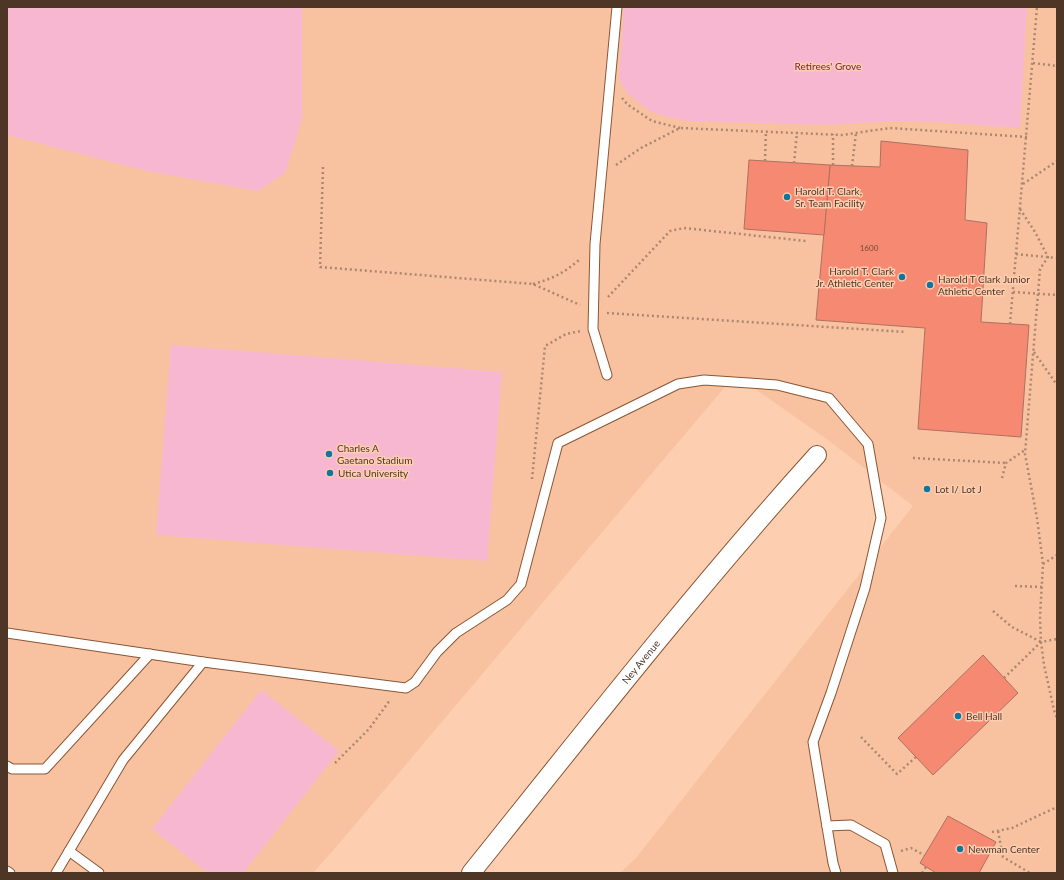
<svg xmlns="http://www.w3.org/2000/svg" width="1064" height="880" viewBox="0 0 1064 880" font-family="Lato,sans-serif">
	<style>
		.built { fill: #f8c2a1 }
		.green { fill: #f8b7d1 }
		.building { fill: #f58972; stroke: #af7061 }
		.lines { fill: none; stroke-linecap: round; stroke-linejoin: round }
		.service-casing { stroke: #8a5634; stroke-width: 11 }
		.minor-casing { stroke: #8a5634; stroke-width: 20 }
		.path { stroke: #ac8770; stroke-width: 2.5; stroke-dasharray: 2 3; stroke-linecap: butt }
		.service { stroke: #fff; stroke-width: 9 }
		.minor { stroke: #fff; stroke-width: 18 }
		.poi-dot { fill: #0d77a2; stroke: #feceb0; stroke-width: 1.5 }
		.labels { text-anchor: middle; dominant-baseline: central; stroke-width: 3; stroke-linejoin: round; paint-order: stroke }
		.number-label { font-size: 8px; fill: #784b3a }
		.park-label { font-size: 10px; fill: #751a4a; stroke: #feceb0 }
		.poi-label { font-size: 10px; fill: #4e3627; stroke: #feceb0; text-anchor: start }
		.street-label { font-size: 10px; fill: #4e3627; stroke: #feceb0 }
	</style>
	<rect width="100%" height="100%" fill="#feceb0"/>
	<!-- built -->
	<path class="built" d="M7,7H1057V873H620L636,858L913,506L828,440L735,375L337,846L313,873H7Z"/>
	<!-- green -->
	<g class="green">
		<path d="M7,7H302V119L285,173L258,191L147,171L7,135Z"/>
		<path d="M624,7H1027L1020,128L935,122L894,121L827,125L687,121L669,117L651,112L627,93L619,79Z"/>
		<path d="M171,345L502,372L487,561L156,535Z"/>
		<path d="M261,690L339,751L243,873H208L152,829Z"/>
	</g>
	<!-- building -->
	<g class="building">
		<path d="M881,141L968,150L965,220L987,223L981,322L1029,325L1021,437L918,429L925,328L816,320L830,165L880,167Z"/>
		<path d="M749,160L830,165L824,235L744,229Z"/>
		<path d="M983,655L1018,693L933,775L898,738Z"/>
		<path d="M948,816L996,842L979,873H936L920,863Z"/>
	</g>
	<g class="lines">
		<defs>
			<g id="service">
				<path d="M607,375L593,329L595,244L617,7"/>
				<path d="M7,633L203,662"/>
				<path d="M7,766L12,769H45L150,654"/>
				<path d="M827,826L851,825L885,844L893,873"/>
				<path d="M69,851L99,873"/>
				<path d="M7,871L10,873"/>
				<path d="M56,873L123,760L203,662L406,688L415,682L437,652L456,633L507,600L521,584L558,443L678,384L704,380L777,385L829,398L868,444L881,518L865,588L831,693L813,742L833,863L836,873"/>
			</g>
			<g id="minor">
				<path id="s1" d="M471,873C584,732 696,589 817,455"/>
			</g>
		</defs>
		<!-- service casing -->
		<use href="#service" class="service-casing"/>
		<!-- minor casing -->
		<use href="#minor" class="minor-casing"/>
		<!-- path -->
		<g class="path">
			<path d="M1033,63L1057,66"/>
			<path d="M622,98L627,104L652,121L680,128"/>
			<path d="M765,161L766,131"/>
			<path d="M794,163L797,132"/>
			<path d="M616,165L641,148L680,128L842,135L890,128L1027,137"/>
			<path d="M833,165V134"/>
			<path d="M852,166L856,133"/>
			<path d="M323,167L320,267L533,284L580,305"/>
			<path d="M1023,184L1057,161"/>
			<path d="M1020,209L1035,232L1048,257L1040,269L1025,454L1037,518L1043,564L1040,617L1041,642L1044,665L1054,710L1057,718"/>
			<path d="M1016,254L1057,258"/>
			<path d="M533,284C552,279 566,272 580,259"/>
			<path d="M1013,292L1057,295"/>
			<path d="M608,297L670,231L684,228L806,241"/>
			<path d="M607,313L906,332"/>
			<path d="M1010,324L1037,7"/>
			<path d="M1034,352L1057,385"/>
			<path d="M913,458L1006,463"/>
			<path d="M1002,478L1006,463L1025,450"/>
			<path d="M532,479L545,346L566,334L581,331"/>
			<path d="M1043,564L1057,555"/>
			<path d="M1015,586L1042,587"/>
			<path d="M993,611L1012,627L1041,642"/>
			<path d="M1004,678L1041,642L1057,639"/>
			<path d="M861,737L897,774L916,757"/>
			<path d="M335,763L369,729L390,700"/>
			<path d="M998,831L1003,857L1030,873"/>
			<path d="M992,832L1012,828L1057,807"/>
			<path d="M901,851L911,848L924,855"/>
			<path d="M922,873L926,867"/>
		</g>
		<!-- service -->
		<use href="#service" class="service"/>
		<!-- minor -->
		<use href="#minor" class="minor"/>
	</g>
	<!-- markers -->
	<g class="poi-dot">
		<circle cx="787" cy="197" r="4"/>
		<circle cx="902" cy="277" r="4"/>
		<circle cx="930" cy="285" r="4"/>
		<circle cx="329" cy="454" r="4"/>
		<circle cx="330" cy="473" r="4"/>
		<circle cx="927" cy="489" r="4"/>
		<circle cx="958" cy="716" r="4"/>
		<circle cx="960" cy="849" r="4"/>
	</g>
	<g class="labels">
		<!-- number labels -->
		<g class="number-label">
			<text x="869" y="248">1600</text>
		</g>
		<!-- park labels -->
		<g class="park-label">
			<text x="828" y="66">Retirees' Grove</text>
		</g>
		<!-- poi labels -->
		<g class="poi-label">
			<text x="795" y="191">Harold T. Clark,<tspan x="795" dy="12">Sr. Team Facility</tspan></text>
			<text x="894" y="271" text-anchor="end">Harold T. Clark<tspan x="894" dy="12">Jr. Athletic Center</tspan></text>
			<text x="938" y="279">Harold T Clark Junior<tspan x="938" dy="12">Athletic Center</tspan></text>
			<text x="337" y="448">Charles A<tspan x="337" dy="12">Gaetano Stadium</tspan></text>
			<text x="338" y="473">Utica University</text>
			<text x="935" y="489">Lot I/ Lot J</text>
			<text x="966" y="716">Bell Hall</text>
			<text x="968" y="849">Newman Center</text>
		</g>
		<!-- street labels -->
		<g class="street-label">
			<text stroke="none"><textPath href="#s1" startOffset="271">Ney Avenue</textPath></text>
		</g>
	</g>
	<!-- border -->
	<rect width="1064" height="880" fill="none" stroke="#4e3627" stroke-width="16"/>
</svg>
